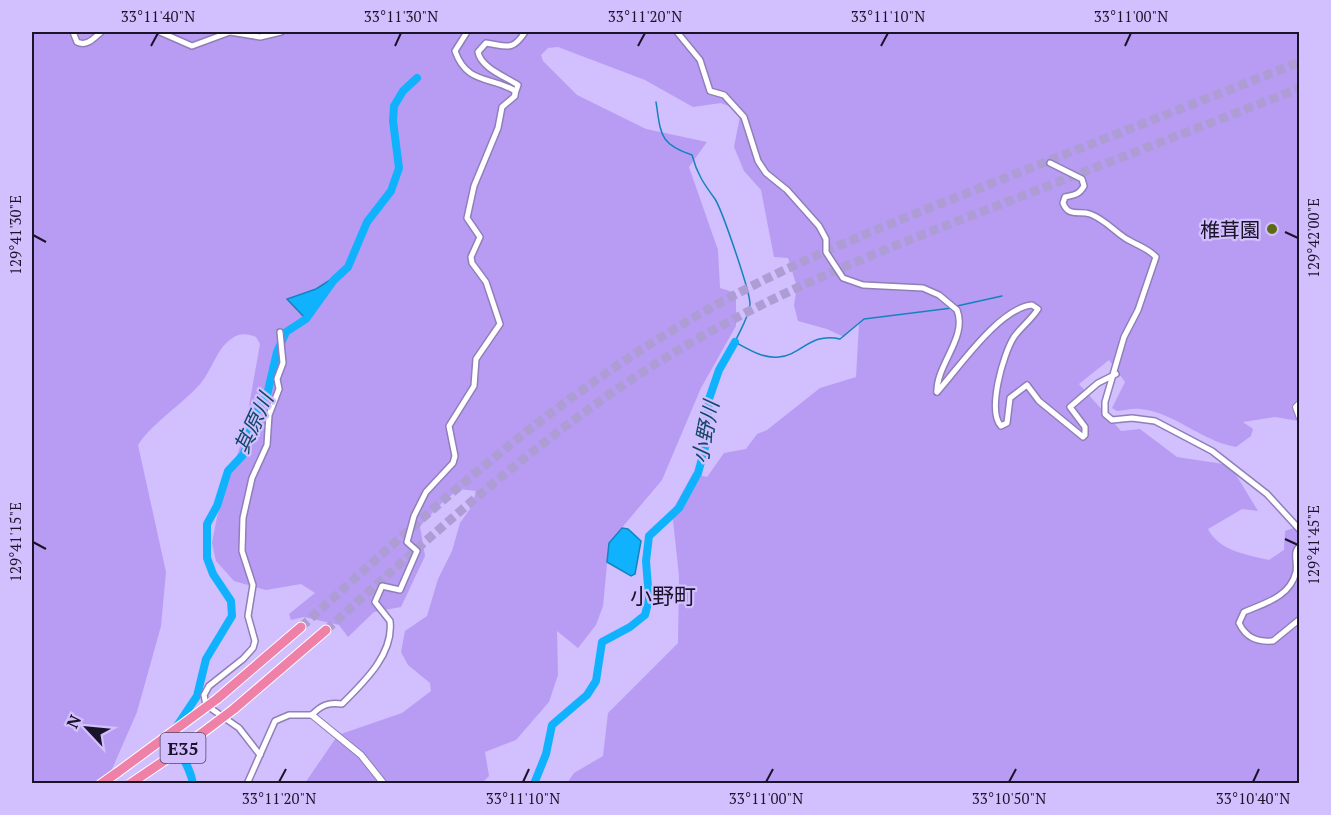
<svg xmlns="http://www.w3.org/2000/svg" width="1331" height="815" viewBox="0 0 1331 815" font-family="'PT Serif','Noto Sans JP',serif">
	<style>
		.green { fill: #b89cf3 }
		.water { fill: #11b2fd; stroke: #1482be; stroke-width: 1.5 }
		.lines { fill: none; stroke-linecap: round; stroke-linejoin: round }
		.stream { stroke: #1482be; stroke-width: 1.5 }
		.river { stroke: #11b2fd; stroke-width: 8 }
		.motorway-tunnel { stroke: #ad9dd4; stroke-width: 9; stroke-dasharray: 9 4.5; stroke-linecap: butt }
		.minor-casing { stroke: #907eb8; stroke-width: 8 }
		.tertiary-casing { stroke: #907eb8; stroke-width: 8 }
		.motorway-casing { stroke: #fff; stroke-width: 11 }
		.minor { stroke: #fff; stroke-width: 5 }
		.tertiary { stroke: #fff; stroke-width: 6 }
		.motorway { stroke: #ef81a9; stroke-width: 9 }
		.motorway-bridge-casing { stroke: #fff; stroke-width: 11; stroke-linecap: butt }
		.motorway-bridge { stroke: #ef81a9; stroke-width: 9 }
		.ticks { fill: none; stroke: #1b132a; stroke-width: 2 }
		.poi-dot { fill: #5d6a12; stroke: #d1bffe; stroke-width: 2 }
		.labels { text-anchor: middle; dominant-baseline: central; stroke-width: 4.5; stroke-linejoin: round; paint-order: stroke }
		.shield { fill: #d1bffe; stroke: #52476a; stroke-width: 1.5 }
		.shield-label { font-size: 18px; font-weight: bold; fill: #1b132a }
		.poi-label { font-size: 20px; fill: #1b132a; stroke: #d1bffe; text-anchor: end }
		.water-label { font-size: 21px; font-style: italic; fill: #104866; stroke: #d1bffe }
		.quarter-label { font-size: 22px; fill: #1b132a; stroke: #d1bffe }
		.neatline { fill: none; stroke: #1b132a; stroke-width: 2 }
		.ticks-label { font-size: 15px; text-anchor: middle; fill: #1b132a }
	</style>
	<rect width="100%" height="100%" fill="#d1bffe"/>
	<!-- green -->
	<path class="green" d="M32,32H1299V421L1275,417L1243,422L1253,429L1251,436L1236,447C1201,441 1172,411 1140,409C1133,408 1124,411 1117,411L1112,408L1125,382L1109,360L1079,384L1121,431L1140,429L1177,457L1230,465L1258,511L1242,509L1208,529C1219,551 1248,555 1269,560L1284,550L1285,531L1299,526V783H567L574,773L603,756L608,713L678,643L679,576L672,511L693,473L707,477L724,453L746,449L757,434L767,430L820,388L856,377L859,325V322L844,337L827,329L798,321L794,305L797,287L788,258L774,257L761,190L744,171L734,147L741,111L721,103L693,107L645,80L558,47L548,48L541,55L543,61L577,95L646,129L707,142L689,167L718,250L720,288L736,293V326L701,388L662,480L609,543L603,606L596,625L578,648L557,631L558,675L549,702L516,740L485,752L489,776L482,783H305L338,735L402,713L431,691L430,683L408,665L401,652L405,631L427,616L438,579L452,551L460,523L472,506L476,491L459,489L443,502L420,526L425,556L401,607L374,612L348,637L339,625L304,617L291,620L289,614L315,593L301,584L266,590L234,581L216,561L212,543L217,517L244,434L260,344L256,337C248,334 241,333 234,337C217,347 213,368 201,383C182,405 154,421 138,445L166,572L161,626L137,712L106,783H32Z"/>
	<!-- water -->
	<g class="water">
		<path d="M333,278L334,280L306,319L287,299L316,289Z"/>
		<path d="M622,528L628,529L641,541L635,574L631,576L607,562L609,543Z"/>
	</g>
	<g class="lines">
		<!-- stream -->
		<g class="stream">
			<path d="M656,102C661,134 659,144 692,155C697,174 704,184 715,199C722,210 750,291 750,304C749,317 740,330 735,342C748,349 763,359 779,357C802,355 810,332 840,339L864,319L952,308"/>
			<path d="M957,306L1002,296"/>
		</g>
		<!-- river -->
		<g class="river">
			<path d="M193,784C190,765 178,752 171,735L197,696L206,659L232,616L231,601L213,574L207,558V524L217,506L228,471L243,455L249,442L251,421L267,395L277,352L286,332L306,319L334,280L348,267L367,222L391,191L399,168L393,121L394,106L403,91L417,78"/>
			<path d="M534,784L546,754L552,725L587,695L596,681L602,642L630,627L645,615L649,599L646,561L649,536L679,508L698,473L706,444L709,399L719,370L735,342"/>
		</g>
		<!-- motorway-tunnel -->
		<g class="motorway-tunnel">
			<path d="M301,627C425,515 538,410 683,324C776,268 879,228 980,188C1086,146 1193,104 1300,62"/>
			<path d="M326,630C439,529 549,427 680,349C779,290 887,248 994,207C1096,167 1198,128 1300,88"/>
		</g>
		<defs>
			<g id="minor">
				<path d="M73,32L77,42C87,47 94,38 101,32"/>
				<path d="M160,32L192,46L230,32L260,37L281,32"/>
				<path d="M677,32L700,60L710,91L724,95L744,117L758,161L766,173L787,190L819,226L826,239V252L843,278L863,285L923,288L939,295L957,310C968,337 936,365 937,392"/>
				<path d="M515,94L518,85C506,77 481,68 478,52L486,43C507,46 512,52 525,32"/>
				<path d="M1050,163L1082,179L1084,186C1079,195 1074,195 1065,197L1063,203C1069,218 1079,210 1090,214C1104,219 1113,230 1125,238C1136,245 1148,248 1156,257L1138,310L1124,337L1105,402V414L1112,420L1132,418L1155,421L1212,451L1267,494L1300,530"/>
				<path d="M937,392C958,369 999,308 1032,305L1038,309C1031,320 1021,327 1014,337C1003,354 987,411 1001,426L1007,423L1010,398L1027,385L1039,401L1083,437L1085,435V427L1070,407L1098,383L1116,374"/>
				<path d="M1300,546C1292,552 1298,562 1296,572C1290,597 1265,603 1244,612L1239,623C1246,638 1257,642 1273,641L1300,619"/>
				<path d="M260,755L239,728L206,705L204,695L209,686L243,659L253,648L255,641L248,616L253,585L242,551L243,518L252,478L267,445L269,415L279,389L277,379L283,363L280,332"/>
				<path d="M247,784L275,721L289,715H312C321,705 329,702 342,704C364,682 394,654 390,621L375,602L382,586L400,590L417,551L407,542L414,516L426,492L453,463L455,456L449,426L474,386L476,359L500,324L486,282L472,263L471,257L480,237L467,218L474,186L498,128L502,107L515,96V91C491,76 467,85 455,51L467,32"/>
			</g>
			<g id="tertiary">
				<path d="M1300,403L1296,407L1300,418"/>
				<path d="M312,715L361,755L384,784"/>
			</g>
			<g id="motorway">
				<path d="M217,699L301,627"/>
				<path d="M234,709L326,630"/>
				<path d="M101,784L118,772"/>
			</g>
		</defs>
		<!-- minor casing -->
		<use href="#minor" class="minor-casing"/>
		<!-- tertiary casing -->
		<use href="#tertiary" class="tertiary-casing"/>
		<!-- motorway casing -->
		<use href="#motorway" class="motorway-casing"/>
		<!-- minor -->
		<use href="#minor" class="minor"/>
		<!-- tertiary -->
		<use href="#tertiary" class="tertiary"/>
		<!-- motorway -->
		<use href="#motorway" class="motorway"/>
		<defs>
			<g id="motorway-bridge">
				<path d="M118,772L217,699"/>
				<path d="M130,784L177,752L234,709"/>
			</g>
		</defs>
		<!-- motorway-bridge casing -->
		<use href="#motorway-bridge" class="motorway-bridge-casing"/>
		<!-- motorway-bridge -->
		<use href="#motorway-bridge" class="motorway-bridge"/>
	</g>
	<!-- ticks -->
	<path class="ticks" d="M151,46L158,33M395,46L401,33M638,46L645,33M881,46L888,33M1125,46L1131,33M1285,232L1298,238M33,235L46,242M1285,539L1298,545M33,542L46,549M279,782L286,769M523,782L529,769M766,782L773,769M1009,782L1016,769M1253,782L1259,769"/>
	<!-- markers -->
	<circle class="poi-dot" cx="1272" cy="229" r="6"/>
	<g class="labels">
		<!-- shield labels -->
		<rect class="shield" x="160.5" y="733" width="45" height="30" rx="4.5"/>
		<g class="shield-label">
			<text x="183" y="748">E35</text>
		</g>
		<!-- poi labels -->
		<g class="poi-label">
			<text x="1260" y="229">椎茸園</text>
		</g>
		<!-- water labels -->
		<g class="water-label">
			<text transform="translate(253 423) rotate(-65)">其原川</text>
			<text transform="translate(705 432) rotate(-79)">小野川</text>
		</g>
		<!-- quarter labels -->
		<g class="quarter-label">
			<text x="663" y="595">小野町</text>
		</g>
	</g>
	<!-- border -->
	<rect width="1331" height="815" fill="none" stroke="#d1bffe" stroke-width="66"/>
	<!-- north arrow -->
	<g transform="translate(87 728) rotate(296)" stroke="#d1bffe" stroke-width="4.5" paint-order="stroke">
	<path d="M0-4.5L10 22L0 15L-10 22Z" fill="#1b132a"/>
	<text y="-9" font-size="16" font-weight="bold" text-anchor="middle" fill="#1b132a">N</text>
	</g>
	<rect x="33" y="33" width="1265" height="749" class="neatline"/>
	<g class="ticks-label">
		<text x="158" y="22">33°11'40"N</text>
		<text x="401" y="22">33°11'30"N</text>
		<text x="645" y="22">33°11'20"N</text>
		<text x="888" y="22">33°11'10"N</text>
		<text x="1131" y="22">33°11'00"N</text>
		<text transform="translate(16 235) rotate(-90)" y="5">129°41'30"E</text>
		<text transform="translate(1314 238) rotate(-90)" y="5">129°42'00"E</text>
		<text transform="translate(16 542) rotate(-90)" y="5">129°41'15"E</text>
		<text transform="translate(1314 545) rotate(-90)" y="5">129°41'45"E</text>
		<text x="279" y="804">33°11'20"N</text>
		<text x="523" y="804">33°11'10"N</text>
		<text x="766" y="804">33°11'00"N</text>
		<text x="1009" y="804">33°10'50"N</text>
		<text x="1253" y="804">33°10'40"N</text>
	</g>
</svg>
